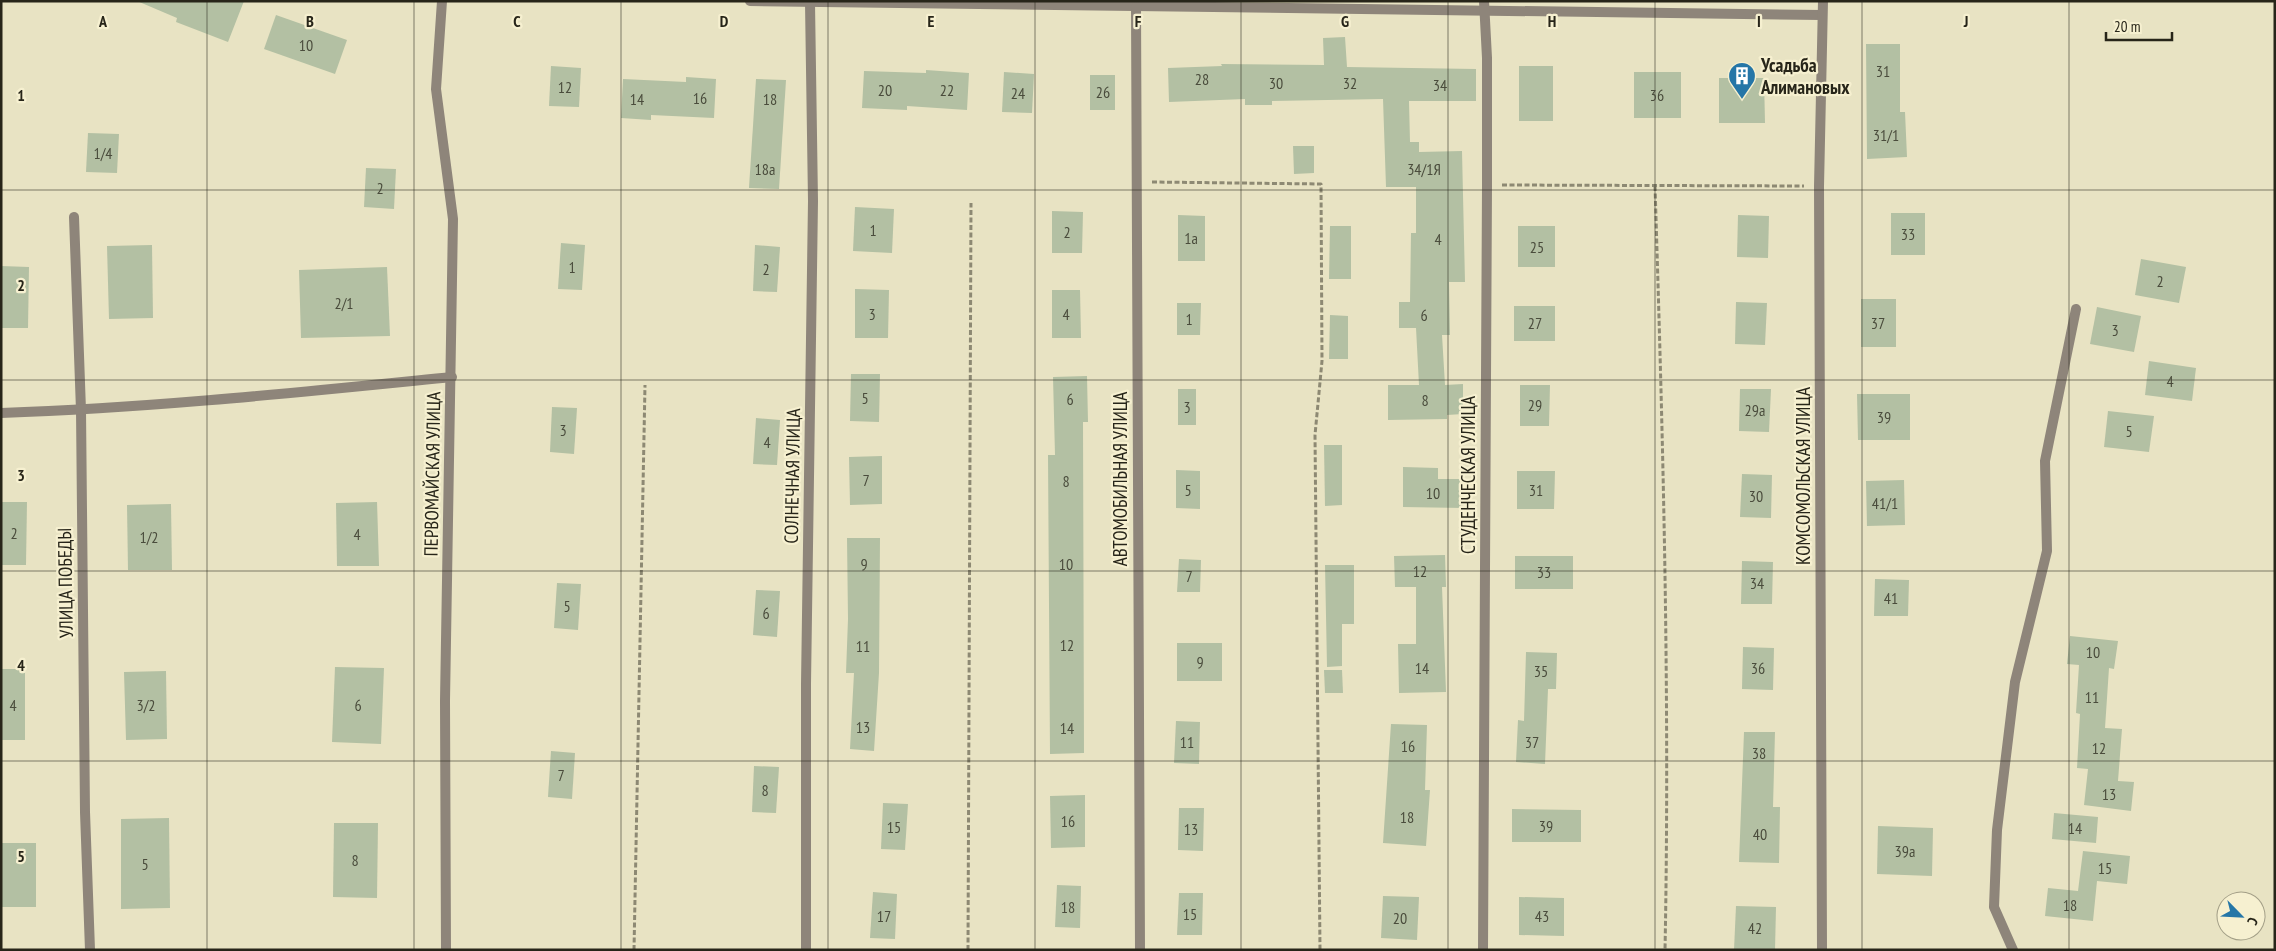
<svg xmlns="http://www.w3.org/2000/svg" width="2276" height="951" viewBox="0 0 2276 951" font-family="'PT Sans Narrow',sans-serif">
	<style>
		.building { fill: #b3c0a3 }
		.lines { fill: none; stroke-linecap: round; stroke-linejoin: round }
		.path { stroke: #8d8973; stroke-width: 3; stroke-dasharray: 5 2.5; stroke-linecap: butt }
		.minor { stroke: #8e857a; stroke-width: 10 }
		.grid { fill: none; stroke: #272519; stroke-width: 1; stroke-opacity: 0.55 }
		.labels { text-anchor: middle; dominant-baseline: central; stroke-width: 4.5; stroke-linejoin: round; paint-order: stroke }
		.number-label { font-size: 16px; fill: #4a4c3c }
		.poi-label { font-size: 19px; font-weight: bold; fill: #272519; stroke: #f6f0d0; text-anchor: start }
		.street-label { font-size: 19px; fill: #272519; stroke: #f6f0d0 }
		.grid-label { font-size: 16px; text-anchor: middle; font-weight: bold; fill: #272519; stroke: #f6f0d0; stroke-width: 4.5; stroke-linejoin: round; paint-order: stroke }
	</style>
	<rect width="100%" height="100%" fill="#e8e3c3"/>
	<!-- building -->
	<g class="building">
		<path d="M137,1H244L228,42L176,22L177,18Z"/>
		<path d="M276,15L347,40L335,74L264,49Z"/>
		<path d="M1345,37L1347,67L1476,69V101H1409L1410,142H1419V152L1462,151L1465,282H1449L1450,335H1442L1445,385L1463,384V414L1447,415V419L1388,420V385H1419L1416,328H1399V302H1410L1411,233H1416V187H1386L1383,99L1272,101V105H1245V99L1169,102L1168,68L1222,66L1221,64L1324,65L1323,38Z"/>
		<path d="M1866,44H1900V112H1905L1907,157L1867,159Z"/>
		<path d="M551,66L581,68L579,107L549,106Z"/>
		<rect x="1519" y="66" width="34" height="55"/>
		<path d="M926,70L969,73L967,110L907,106V110L862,108L864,71L926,73Z"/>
		<path d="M1004,72L1034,74L1032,113L1002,112Z"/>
		<rect x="1634" y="72" width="47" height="46"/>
		<rect x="1090" y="75" width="25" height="35"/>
		<path d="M686,77L716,79L714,118L651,115V120L621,118L623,79L686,82Z"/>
		<path d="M1719,78H1764L1765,123H1719Z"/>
		<path d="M756,79L786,80L779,189L749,188Z"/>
		<path d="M88,133L119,134L117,173L86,172Z"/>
		<path d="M1293,146H1314V173L1294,174Z"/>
		<path d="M366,168L396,169L394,209L364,207Z"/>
		<path d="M855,207L894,209L892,253L853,251Z"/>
		<path d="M1052,211L1083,212L1082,253H1052Z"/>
		<rect x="1891" y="213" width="34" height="42"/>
		<path d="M1178,215L1205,216V261H1178Z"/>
		<path d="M1738,215L1769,216L1768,258L1737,257Z"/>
		<path d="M1330,226H1351V279H1329Z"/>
		<rect x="1518" y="226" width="37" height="41"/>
		<path d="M561,243L585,245L582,290L558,289Z"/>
		<path d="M152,245L153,318L109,319L107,246Z"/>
		<path d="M755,245L780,247L777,292L753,291Z"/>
		<path d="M2141,259L2186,267L2179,303L2135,295Z"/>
		<path d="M1,266L29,267L28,328H1Z"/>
		<path d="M387,267L390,336L301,338L299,270Z"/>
		<path d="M855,289L889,290L888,338H855Z"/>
		<path d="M1052,290H1080L1081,338H1052Z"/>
		<rect x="1861" y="299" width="35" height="48"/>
		<path d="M1736,302L1767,303L1765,345L1735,344Z"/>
		<path d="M1177,303H1201L1200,335H1177Z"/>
		<rect x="1514" y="306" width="41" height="35"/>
		<path d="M2097,307L2141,316L2134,352L2090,344Z"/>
		<path d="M1330,315L1348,316V359H1329Z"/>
		<path d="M2149,361L2196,368L2192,401L2145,395Z"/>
		<path d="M851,374H880L879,422L850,421Z"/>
		<path d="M1087,376L1088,422H1083L1084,753L1050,754L1048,455H1055L1053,377Z"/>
		<path d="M1520,385H1550L1549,426H1520Z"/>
		<rect x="1178" y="389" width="18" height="36"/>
		<path d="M1740,389H1771L1769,432L1739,431Z"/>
		<path d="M1857,394H1910V440H1858Z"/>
		<path d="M552,407L577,408L574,454L550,452Z"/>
		<path d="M2108,411L2154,416L2149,452L2104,447Z"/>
		<path d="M756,418L780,420L777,465L753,464Z"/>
		<path d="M1324,445H1342V505L1325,506Z"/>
		<path d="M882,456V504L850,505L849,457Z"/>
		<path d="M1403,467L1438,468V479H1464L1463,508L1403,507Z"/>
		<path d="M1176,470L1200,471V509L1176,508Z"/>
		<path d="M1517,471H1555L1554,509H1517Z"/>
		<path d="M1742,474L1772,475L1771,518L1740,517Z"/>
		<path d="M1904,480L1905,525L1867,526L1866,481Z"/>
		<path d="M1,502H27L26,565H1Z"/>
		<path d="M377,502L379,566H337L336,503Z"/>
		<path d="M171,504L172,570H128L127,505Z"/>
		<path d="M847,538H880L879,673L874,751L850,749L854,673H846L848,619Z"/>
		<path d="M1445,555L1446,587H1442L1446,692L1399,693L1398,644H1416V587H1395L1394,556Z"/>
		<rect x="1515" y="556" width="58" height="33"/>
		<path d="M1179,559L1201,560L1200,592H1177Z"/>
		<path d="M1742,561L1773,562L1772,604H1741Z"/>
		<path d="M1325,565H1354V624H1342V666L1327,667Z"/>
		<path d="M1875,579L1909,580L1908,616H1874Z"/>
		<path d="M557,583L581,584L578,630L554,628Z"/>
		<path d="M756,590L780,591L777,637L753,635Z"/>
		<path d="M2070,636L2118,641L2114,669L2109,668L2105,728L2122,729L2118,781L2134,782L2131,811L2084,805L2088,769L2077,768L2080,714L2076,713L2079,665L2067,664Z"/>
		<rect x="1177" y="643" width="45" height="38"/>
		<path d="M1743,647L1774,648L1773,690L1742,689Z"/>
		<path d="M1526,652L1557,653L1556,689H1548L1545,764L1516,762L1518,720L1524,721Z"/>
		<path d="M335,667L384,668L381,744L332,742Z"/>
		<rect x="1" y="669" width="24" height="71"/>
		<path d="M1324,670H1342L1343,693H1325Z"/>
		<path d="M166,671L167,739L126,740L124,672Z"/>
		<path d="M1176,721L1200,722L1199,764L1174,763Z"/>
		<path d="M1391,724L1427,725L1425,790H1430L1426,846L1383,843Z"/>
		<path d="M1744,732H1775L1773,807H1780L1779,863L1739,862Z"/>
		<path d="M551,751L575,753L572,799L548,797Z"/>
		<path d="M754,766L779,767L776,813L752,812Z"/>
		<path d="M1085,795V847L1051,848L1050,796Z"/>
		<path d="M883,803L908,804L905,850L881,849Z"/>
		<path d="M1179,808H1204L1203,851L1178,850Z"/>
		<path d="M1512,809L1581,810V842H1512Z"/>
		<path d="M2054,813L2098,817L2096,843L2052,839Z"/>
		<path d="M169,818L170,908L121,909V819Z"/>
		<path d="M334,823H378L377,898L333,897Z"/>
		<path d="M1878,826L1933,828L1932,876L1877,874Z"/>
		<rect x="1" y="843" width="35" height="64"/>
		<path d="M2083,851L2130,856L2127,884L2097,881L2093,921L2045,916L2048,888L2078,891Z"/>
		<path d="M1057,885L1081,886L1080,928L1055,927Z"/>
		<path d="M873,892L897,894L895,939L870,938Z"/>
		<path d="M1179,893H1203L1202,935H1177Z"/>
		<path d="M1383,896L1419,897L1417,940L1381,938Z"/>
		<path d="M1519,897L1564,898V936L1519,935Z"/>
		<path d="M1736,906L1776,907L1775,950H1734Z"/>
	</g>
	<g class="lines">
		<!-- path -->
		<g class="path">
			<path d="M1152,182L1321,184L1322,361L1315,435L1320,950"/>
			<path d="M1502,185L1804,186"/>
			<path d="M1655,186C1663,440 1670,695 1665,950"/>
			<path d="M634,950L645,385"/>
			<path d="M968,950L971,203"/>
		</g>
		<!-- minor -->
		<g class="minor">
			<path d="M442,1L436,89L453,219L445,701L446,950"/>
			<path d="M750,1L1822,15"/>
			<path d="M1136,7L1140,950"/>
			<path d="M74,217L81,410L85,812L90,950"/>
			<path d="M1,413C152,408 302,392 452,377"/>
			<path d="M806,950V684L813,201L810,3"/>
			<path d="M1483,950L1487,186V58L1484,1"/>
			<path d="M1822,950L1819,186L1823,1"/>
			<path d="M2013,950L1994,907L1997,830L2015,682L2047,551L2045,461L2076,309"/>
		</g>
	</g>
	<!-- grid -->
	<path class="grid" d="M207,1V950M414,1V950M621,1V950M828,1V950M1035,1V950M1241,1V950M1448,1V950M1655,1V950M1862,1V950M2069,1V950M1,190H2275M1,380H2275M1,571H2275M1,761H2275"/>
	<!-- icons -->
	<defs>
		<symbol id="building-pin" viewBox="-11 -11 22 30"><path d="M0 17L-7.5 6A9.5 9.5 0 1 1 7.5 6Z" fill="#2576a7" stroke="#f6f0d0"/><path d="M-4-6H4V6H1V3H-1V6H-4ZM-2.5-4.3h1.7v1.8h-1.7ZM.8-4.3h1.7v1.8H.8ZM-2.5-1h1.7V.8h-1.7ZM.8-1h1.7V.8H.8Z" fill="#fff"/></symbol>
	</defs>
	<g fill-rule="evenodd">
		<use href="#building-pin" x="1726" y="60" width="32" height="43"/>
	</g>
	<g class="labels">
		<!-- number labels -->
		<g class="number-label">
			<text x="306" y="45">10</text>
			<text x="1883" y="71">31</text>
			<text x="1202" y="79">28</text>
			<text x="1276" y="83">30</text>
			<text x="1350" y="83">32</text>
			<text x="1440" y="85">34</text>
			<text x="565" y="87">12</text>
			<text x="885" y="90">20</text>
			<text x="947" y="90">22</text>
			<text x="1103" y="92">26</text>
			<text x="1018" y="93">24</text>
			<text x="1657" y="95">36</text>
			<text x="700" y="98">16</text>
			<text x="637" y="99">14</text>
			<text x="770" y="99">18</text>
			<text x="1886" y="135">31/1</text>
			<text x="103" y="153">1/4</text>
			<text x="765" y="169">18а</text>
			<text x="1424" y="169">34/1Я</text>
			<text x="380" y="188">2</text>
			<text x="873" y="230">1</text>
			<text x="1067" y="232">2</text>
			<text x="1908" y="234">33</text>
			<text x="1191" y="238">1а</text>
			<text x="1438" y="239">4</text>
			<text x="1537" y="247">25</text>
			<text x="572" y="267">1</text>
			<text x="766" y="269">2</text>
			<text x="2160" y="281">2</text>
			<text x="344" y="303">2/1</text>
			<text x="872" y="314">3</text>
			<text x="1066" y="314">4</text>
			<text x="1424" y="315">6</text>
			<text x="1189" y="319">1</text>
			<text x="1535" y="323">27</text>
			<text x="1878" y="323">37</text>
			<text x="2115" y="330">3</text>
			<text x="2170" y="381">4</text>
			<text x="865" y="398">5</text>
			<text x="1070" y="399">6</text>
			<text x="1425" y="400">8</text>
			<text x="1535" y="405">29</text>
			<text x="1187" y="407">3</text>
			<text x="1755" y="410">29а</text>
			<text x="1884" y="417">39</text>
			<text x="563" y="430">3</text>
			<text x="2129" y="431">5</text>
			<text x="767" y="442">4</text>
			<text x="866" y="480">7</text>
			<text x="1066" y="481">8</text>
			<text x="1188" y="490">5</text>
			<text x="1536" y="490">31</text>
			<text x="1433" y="493">10</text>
			<text x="1756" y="496">30</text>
			<text x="1885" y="503">41/1</text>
			<text x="14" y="533">2</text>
			<text x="357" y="534">4</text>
			<text x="149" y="537">1/2</text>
			<text x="864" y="564">9</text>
			<text x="1066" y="564">10</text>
			<text x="1420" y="571">12</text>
			<text x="1544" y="572">33</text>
			<text x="1189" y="576">7</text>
			<text x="1757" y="583">34</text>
			<text x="1891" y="598">41</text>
			<text x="567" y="606">5</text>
			<text x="766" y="613">6</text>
			<text x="1067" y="645">12</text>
			<text x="863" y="646">11</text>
			<text x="2093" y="652">10</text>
			<text x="1200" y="662">9</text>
			<text x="1422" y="668">14</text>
			<text x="1758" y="668">36</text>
			<text x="1541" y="671">35</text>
			<text x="2092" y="697">11</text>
			<text x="13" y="705">4</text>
			<text x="146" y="705">3/2</text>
			<text x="358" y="705">6</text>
			<text x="863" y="727">13</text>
			<text x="1067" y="728">14</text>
			<text x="1187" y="742">11</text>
			<text x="1532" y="742">37</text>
			<text x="1408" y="746">16</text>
			<text x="2099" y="748">12</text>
			<text x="1759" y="753">38</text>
			<text x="561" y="775">7</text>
			<text x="765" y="790">8</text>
			<text x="2109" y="794">13</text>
			<text x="1407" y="817">18</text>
			<text x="1068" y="821">16</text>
			<text x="1546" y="826">39</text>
			<text x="894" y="827">15</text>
			<text x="2075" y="828">14</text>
			<text x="1191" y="829">13</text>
			<text x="1760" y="834">40</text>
			<text x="1905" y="851">39а</text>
			<text x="355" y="860">8</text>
			<text x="145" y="864">5</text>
			<text x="2105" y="868">15</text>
			<text x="2070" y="905">18</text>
			<text x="1068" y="907">18</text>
			<text x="1190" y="914">15</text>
			<text x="884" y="916">17</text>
			<text x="1542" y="916">43</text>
			<text x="1400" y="918">20</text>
			<text x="1755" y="928">42</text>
		</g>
		<!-- poi labels -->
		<g class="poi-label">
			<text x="1761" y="65">Усадьба<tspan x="1761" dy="22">Алимановых</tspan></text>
		</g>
		<!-- street labels -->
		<g class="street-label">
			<text transform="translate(432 474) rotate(-89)">ПЕРВОМАЙСКАЯ УЛИЦА</text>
			<text transform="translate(1468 475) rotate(-90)">СТУДЕНЧЕСКАЯ УЛИЦА</text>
			<text transform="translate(792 476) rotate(-89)">СОЛНЕЧНАЯ УЛИЦА</text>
			<text transform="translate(1803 476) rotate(-90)">КОМСОМОЛЬСКАЯ УЛИЦА</text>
			<text transform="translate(1120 479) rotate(-90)">АВТОМОБИЛЬНАЯ УЛИЦА</text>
			<text transform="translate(65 583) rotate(-91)">УЛИЦА ПОБЕДЫ</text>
		</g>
	</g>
	<g class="grid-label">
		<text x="103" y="27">A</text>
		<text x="310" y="27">B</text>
		<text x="517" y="27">C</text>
		<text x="724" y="27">D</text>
		<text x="931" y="27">E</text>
		<text x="1138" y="27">F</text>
		<text x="1345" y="27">G</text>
		<text x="1552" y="27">H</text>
		<text x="1759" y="27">I</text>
		<text x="1966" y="27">J</text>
		<text x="21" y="101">1</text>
		<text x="21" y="291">2</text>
		<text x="21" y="481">3</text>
		<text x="21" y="671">4</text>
		<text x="21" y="862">5</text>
	</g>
	<!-- border -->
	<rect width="2276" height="951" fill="none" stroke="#272519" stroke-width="5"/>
	<!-- north arrow -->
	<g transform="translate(2241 916) rotate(114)"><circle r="24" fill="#f6f0d0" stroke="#a39f87"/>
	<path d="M0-4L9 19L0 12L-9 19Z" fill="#2576a7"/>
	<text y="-8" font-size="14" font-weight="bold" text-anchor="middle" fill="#272519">С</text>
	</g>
	<!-- scale -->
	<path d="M2106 32v8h66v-8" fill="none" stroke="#272519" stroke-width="2.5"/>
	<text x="2114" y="32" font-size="15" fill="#272519" stroke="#f6f0d0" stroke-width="4" paint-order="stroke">20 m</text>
</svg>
